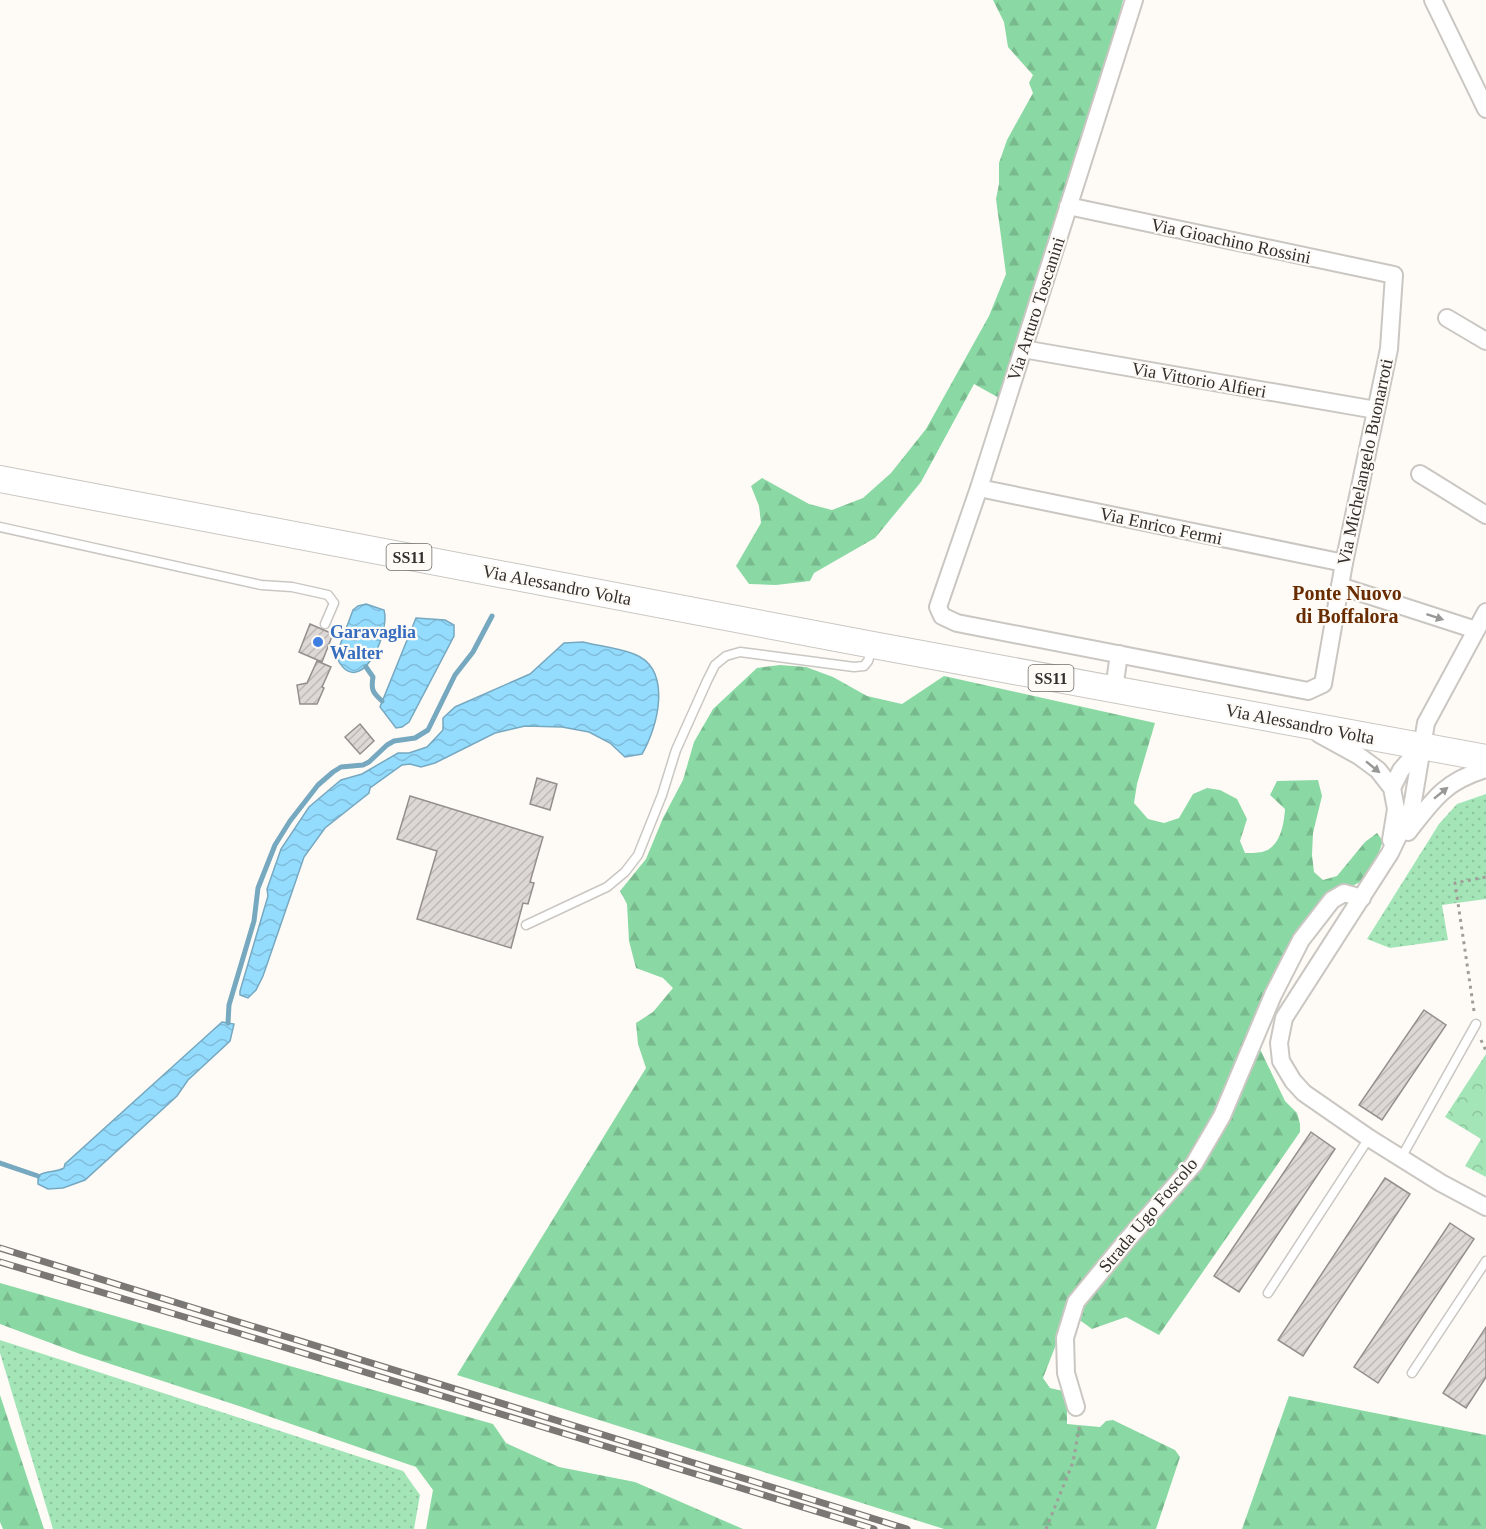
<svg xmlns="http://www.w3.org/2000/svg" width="1486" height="1529" viewBox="0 0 1486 1529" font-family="'Times New Roman',serif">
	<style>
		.grass { fill: url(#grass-dots) }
		.forest { fill: url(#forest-firs) }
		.park { fill: url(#park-crowns) }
		.water { fill: url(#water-waves); stroke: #76a8c0; stroke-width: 1.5 }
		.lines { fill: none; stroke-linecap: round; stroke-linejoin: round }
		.stream { stroke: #76a8c0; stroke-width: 5 }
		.building { fill: url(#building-hatch); stroke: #948e8c; stroke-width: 1.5 }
		.service-casing { stroke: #cac7c3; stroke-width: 11 }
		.minor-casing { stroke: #cac7c3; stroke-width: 20 }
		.primary-casing { stroke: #cac7c3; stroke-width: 28 }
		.path { stroke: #a09e9a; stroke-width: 3; stroke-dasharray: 3 4.5; stroke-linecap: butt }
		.service { stroke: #fff; stroke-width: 8 }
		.minor { stroke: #fff; stroke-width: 16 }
		.primary { stroke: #fff; stroke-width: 26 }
		.rail-casing { stroke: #7a7875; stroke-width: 7 }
		.rail { stroke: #fefbf6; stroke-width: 4.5; stroke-dasharray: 14; stroke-linecap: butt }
		.oneway { fill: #989896 }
		.shop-dot { fill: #3f7fe0; stroke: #fefbf6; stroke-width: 2 }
		.labels { text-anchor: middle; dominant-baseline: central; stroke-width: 4.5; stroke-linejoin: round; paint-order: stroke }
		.shield { fill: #fefbf6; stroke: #6e6d6a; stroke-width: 1.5 }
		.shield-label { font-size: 16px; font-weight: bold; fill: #31302e }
		.street-label { font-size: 18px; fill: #31302e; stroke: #fefbf6 }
		.shop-label { font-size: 18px; font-weight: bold; fill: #366cbe; stroke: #fefbf6; text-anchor: start }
		.neighbourhood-label { font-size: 20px; font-weight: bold; fill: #692c00; stroke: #fefbf6 }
	</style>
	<defs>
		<pattern id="grass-dots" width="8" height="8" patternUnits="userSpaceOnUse" patternTransform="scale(1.5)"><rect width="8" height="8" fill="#a3e5b7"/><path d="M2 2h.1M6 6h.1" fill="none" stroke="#8dc59e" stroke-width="1.8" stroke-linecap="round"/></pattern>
		<pattern id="forest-firs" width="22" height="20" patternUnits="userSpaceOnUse" patternTransform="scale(1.5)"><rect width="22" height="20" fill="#8ad8a3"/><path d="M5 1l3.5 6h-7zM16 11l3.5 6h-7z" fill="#78ba8d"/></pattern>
		<pattern id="park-crowns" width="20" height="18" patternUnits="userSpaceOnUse" patternTransform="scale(1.5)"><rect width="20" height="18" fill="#a3e5b7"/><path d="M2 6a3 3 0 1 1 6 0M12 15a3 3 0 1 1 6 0" fill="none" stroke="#8dc59e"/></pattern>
		<pattern id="water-waves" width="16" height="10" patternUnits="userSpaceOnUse" patternTransform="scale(1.5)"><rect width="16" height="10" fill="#94dcfe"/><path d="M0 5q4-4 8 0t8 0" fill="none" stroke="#80bdda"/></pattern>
		<pattern id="building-hatch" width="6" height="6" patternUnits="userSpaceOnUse" patternTransform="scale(1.5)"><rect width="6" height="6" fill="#ddd7d5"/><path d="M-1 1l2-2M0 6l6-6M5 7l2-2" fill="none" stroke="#beb9b7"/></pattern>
	</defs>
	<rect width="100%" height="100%" fill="#fefbf6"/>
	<!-- grass -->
	<g class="grass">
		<path d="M1486,794V899L1442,905L1448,940L1390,948L1367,939L1439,824L1457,804Z"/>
		<path d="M0,1340L403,1471L420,1495L414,1529H53L0,1353Z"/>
	</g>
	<!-- forest -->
	<g class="forest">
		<path d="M993,0H1123L1100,94L1001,399L974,384L921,482L875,538L814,573L810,581L776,585L749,584L736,566L761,523L759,506L751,486L762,478L809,504L832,510L863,498L891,473L926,429L989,316L1006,274L996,199L999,184V163L1007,140L1033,93L1029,83L1033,75L1008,47L1004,22Z"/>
		<path d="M780,665L806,667L833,677L867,696L902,704L944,676L1155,723L1137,784L1134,803L1148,819L1164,823L1179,818L1193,794L1207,788L1220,790L1237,799L1247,819L1240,841L1245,853C1251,853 1260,853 1265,851C1281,845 1284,823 1285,809L1270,795L1277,781L1318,780L1322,796L1313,833L1312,855L1314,872L1323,880L1337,876L1365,842L1377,833L1383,841C1371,874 1369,884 1332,892L1257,1043L1285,1101L1297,1113L1300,1124V1132L1159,1335L1126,1317L1092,1329L1081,1321L1063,1315L1059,1325L1057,1342L1043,1378L1050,1388L1067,1392V1424L1100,1427L1106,1421L1113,1420L1175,1450L1180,1457L1156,1529H944L457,1375L646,1068L638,1044L636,1023L653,1012L673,988L663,978L636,968L629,941L627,904L620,891L646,859L663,818L683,780L694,742L713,709L757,668Z"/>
		<path d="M0,1283L493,1424L506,1443L559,1467L635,1482L743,1529H426L433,1490L416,1467L242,1407L80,1354L0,1324Z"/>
		<path d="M0,1395L44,1529H3L0,1522Z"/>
		<path d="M1289,1396L1486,1435V1529H1242Z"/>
	</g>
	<!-- park -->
	<path class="park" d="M1486,1054V1177L1465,1166L1481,1139L1445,1117Z"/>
	<!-- water -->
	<g class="water">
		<path d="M366,604L384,610C391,634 358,704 336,656L353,610L358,606Z"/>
		<path d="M416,618L445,620L454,625V636L409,722L402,727L396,728L380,707Z"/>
		<path d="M583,642C599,646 618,648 634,654C673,669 658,727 642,754L625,757L610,743L589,732L562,727L525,726L495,733L435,763L421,767L410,764L402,765L370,788L369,793L325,828L304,857L263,976L256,990L248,998L240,995V991L268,896L267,889L281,849L309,807L341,780L362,774L398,753H409L427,747L443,730V718L455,707L530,674L564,643Z"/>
		<path d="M222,1022L234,1024L230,1041L188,1080L177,1096L85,1180L63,1188L48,1189L38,1184V1176C46,1170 55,1173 64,1168L65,1164Z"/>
	</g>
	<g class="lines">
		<!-- stream -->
		<g class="stream">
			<path d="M366,667L373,677C371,689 372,692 382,701"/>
			<path d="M228,1023L229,1005L254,921L258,888L275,845L290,821L318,785L333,772L341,767L363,765L369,762L387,745L394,741L415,738L428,730L455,675L473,652L492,616"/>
			<path d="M0,1163L38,1176"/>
		</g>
	</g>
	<!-- building -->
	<g class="building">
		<path d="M310,624L333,634L322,662L299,652Z"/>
		<path d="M317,661L331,667L322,687L324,688L317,704H300L297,685L307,683Z"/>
		<path d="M360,724L374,741L360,754L345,737Z"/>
		<path d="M537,778L557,784L550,810L530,804Z"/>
		<path d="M410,796L543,837L530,882L534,883L528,904L523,903L511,948L417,919L437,851L397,839Z"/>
		<path d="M1424,1010L1446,1025L1382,1120L1359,1105Z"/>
		<path d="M1311,1132L1335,1149L1239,1292L1214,1276Z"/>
		<path d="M1385,1178L1410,1194L1303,1356L1278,1340Z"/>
		<path d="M1450,1223L1474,1239L1378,1383L1354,1367Z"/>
		<path d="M1486,1327V1377L1466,1408L1443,1393Z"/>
	</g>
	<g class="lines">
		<defs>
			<g id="service">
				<path d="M0,527L261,585L292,587L328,595L334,603L325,624"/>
				<path d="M526,925L607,887L625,872L638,855L662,795L676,750L707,681L715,665L726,656L740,652L854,667L864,666L868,661L872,649"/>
				<path d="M1401,1158L1476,1024"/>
				<path d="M1268,1293L1369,1138"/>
				<path d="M1412,1373L1486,1261"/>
			</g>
			<g id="minor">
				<path d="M1433,0L1486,109"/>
				<path d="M1068,206L1394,275L1389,349L1344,563L1323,684L1308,691L957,623L942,616L938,607L979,488L1134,0"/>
				<path d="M1447,318L1486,341"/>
				<path d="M1023,349L1376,410"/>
				<path d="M1420,474L1486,515"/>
				<path d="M979,488L1344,563"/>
				<path d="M1340,586L1476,630"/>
				<path d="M1486,612L1426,723L1412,807L1390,853L1284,1018L1279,1043L1281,1061L1293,1081L1304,1093L1369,1138L1441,1183L1486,1207"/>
				<path d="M1114,689L1119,654"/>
				<path d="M1319,734L1359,756L1378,770L1392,788L1396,809L1391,840"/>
				<path d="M1392,788L1401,770L1421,747"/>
				<path d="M1408,832C1433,800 1445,781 1486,769"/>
				<path d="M1076,1407L1066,1373L1065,1338L1076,1302L1127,1240L1194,1164L1222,1116L1273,995L1301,940L1332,900L1344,893L1362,898"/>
			</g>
			<path id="primary" d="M0,479L873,645L1486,758"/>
		</defs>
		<!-- service casing -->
		<use href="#service" class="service-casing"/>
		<!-- minor casing -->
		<use href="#minor" class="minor-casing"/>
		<!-- primary casing -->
		<use href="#primary" class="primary-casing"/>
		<!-- path -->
		<g class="path">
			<path d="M1474,1011L1455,883L1486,877"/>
			<path d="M1481,1040L1486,1051"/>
			<path d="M1046,1529L1073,1462L1079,1429V1423"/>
		</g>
		<!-- service -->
		<use href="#service" class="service"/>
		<!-- minor -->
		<use href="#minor" class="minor"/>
		<!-- primary -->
		<use href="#primary" class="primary"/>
		<defs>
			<g id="rail">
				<path d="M0,1248L907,1529"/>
				<path d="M0,1262L238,1333L874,1529"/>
			</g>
		</defs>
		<!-- rail casing -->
		<use href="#rail" class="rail-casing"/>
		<!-- rail -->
		<use href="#rail" class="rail"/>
	</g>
	<!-- one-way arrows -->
	<defs><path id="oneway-solid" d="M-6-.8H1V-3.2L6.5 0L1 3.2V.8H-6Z" transform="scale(1.5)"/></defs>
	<g class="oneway">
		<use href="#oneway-solid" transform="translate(1435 617) rotate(18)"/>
		<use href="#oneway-solid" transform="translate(1373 767) rotate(39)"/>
		<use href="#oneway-solid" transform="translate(1441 793) rotate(-39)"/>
	</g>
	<!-- markers -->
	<circle class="shop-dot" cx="318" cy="642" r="6"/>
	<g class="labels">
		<!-- shield labels -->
		<g class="shield">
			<rect x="386.5" y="544" width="45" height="26" rx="4.5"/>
			<rect x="1028.5" y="665" width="45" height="26" rx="4.5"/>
		</g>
		<g class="shield-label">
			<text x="409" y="557">SS11</text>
			<text x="1051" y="678">SS11</text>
		</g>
		<!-- street labels -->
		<g class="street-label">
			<text transform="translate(1231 241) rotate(12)">Via Gioachino Rossini</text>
			<text transform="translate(1036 309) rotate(-72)">Via Arturo Toscanini</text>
			<text transform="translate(1199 380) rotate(10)">Via Vittorio Alfieri</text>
			<text transform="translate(1365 462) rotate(-78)">Via Michelangelo Buonarroti</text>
			<text transform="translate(1161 526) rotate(12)">Via Enrico Fermi</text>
			<text transform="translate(557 585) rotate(11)">Via Alessandro Volta</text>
			<text transform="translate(1300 724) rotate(11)">Via Alessandro Volta</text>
			<text transform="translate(1148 1215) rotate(-50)">Strada Ugo Foscolo</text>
		</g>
		<!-- shop labels -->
		<g class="shop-label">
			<text x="330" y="632">Garavaglia<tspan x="330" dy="21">Walter</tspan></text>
		</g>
		<!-- neighbourhood labels -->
		<g class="neighbourhood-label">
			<text x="1347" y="593">Ponte Nuovo<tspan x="1347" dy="23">di Boffalora</tspan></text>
		</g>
	</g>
</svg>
